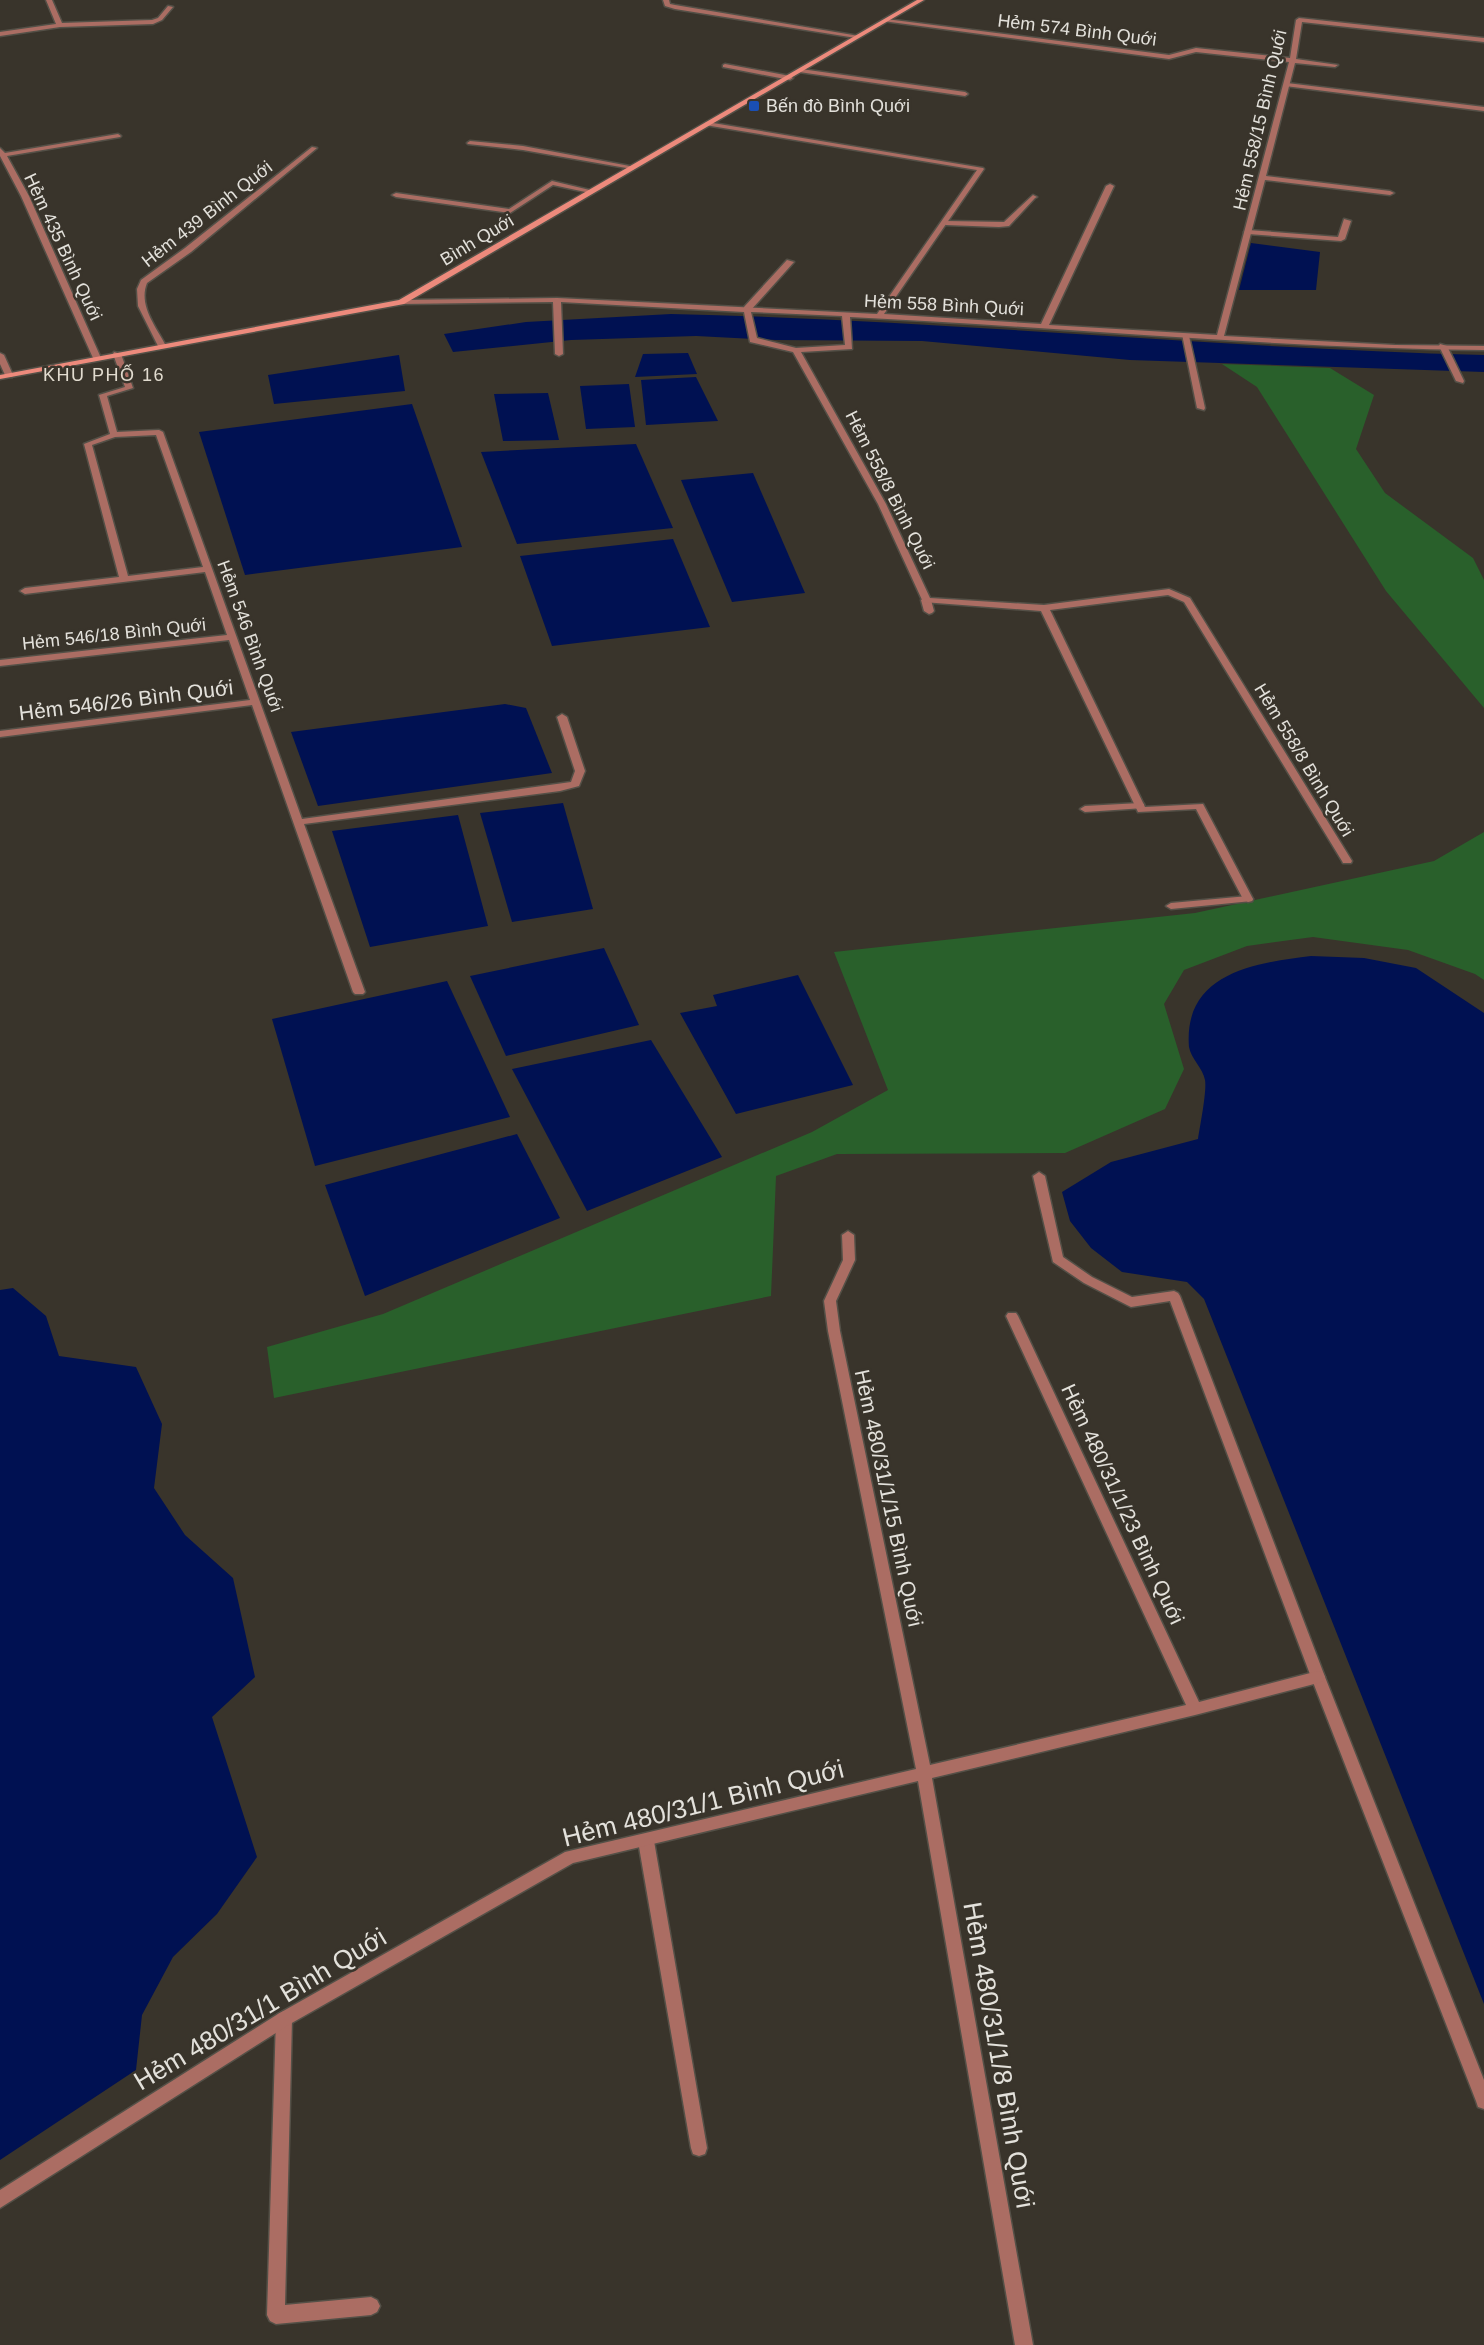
<svg xmlns="http://www.w3.org/2000/svg" width="1484" height="2345" viewBox="0 0 1484 2345" font-family="Arial,sans-serif">
	<style>
		.green { fill: #29602b }
		.water { fill: #001152 }
		.lines { fill: none; stroke-linecap: round; stroke-linejoin: round }
		.service-casing { stroke: #545047; stroke-width: 3 }
		.minor-casing { stroke: #545047; stroke-width: 3 }
		.secondary-casing { stroke: #545047; stroke-width: 3 }
		.service { fill: #ab6d63; fill-rule: evenodd }
		.minor { fill: #ab6d63; fill-rule: evenodd }
		.secondary { fill: #ed8a7c; fill-rule: evenodd }
		.transit-dot { fill: #1a4fb4; stroke: #39342b; stroke-width: 2 }
		.labels { text-anchor: middle; dominant-baseline: central; stroke-width: 5; stroke-linejoin: round; paint-order: stroke }
		.far-street-label { font-size: 18px; fill: #e3e1db; stroke: #39342b }
		.far-poi-label { font-size: 18px; fill: #e3e1db; stroke: #39342b; text-anchor: start }
		.far-neighbourhood-label { font-size: 18px; letter-spacing: 1.5px; fill: #e1dbcf; stroke: #39342b }
		.street-label { font-size: 21px; fill: #e3e1db; stroke: #39342b }
		.near-street-label { font-size: 26px; fill: #e3e1db; stroke: #39342b }
	</style>
	<rect width="100%" height="100%" fill="#39342b"/>
	<!-- green -->
	<g class="green">
		<path d="M1222,364L1330,368L1374,395L1356,449L1385,493L1473,558L1484,580V708L1386,591L1257,387Z"/>
		<path d="M1484,832V980L1475,974L1408,950L1313,937L1247,946L1184,970L1164,1004L1184,1069L1165,1109L1065,1153L837,1154L776,1176L771,1296L274,1398L267,1347L383,1314L812,1132L888,1090L834,952L1195,913L1434,861Z"/>
	</g>
	<!-- water -->
	<g class="water">
		<path d="M1251,243L1320,252L1316,290H1239Z"/>
		<path d="M671,314C942,320 1213,348 1484,355V372L1130,360L922,341L776,340L696,336L571,340L453,352L444,334L526,322Z"/>
		<path d="M688,353L697,374L635,377L643,354Z"/>
		<path d="M399,355L405,391L274,404L268,375Z"/>
		<path d="M696,377L718,421L646,425L641,380Z"/>
		<path d="M629,384L635,427L586,429L580,386Z"/>
		<path d="M548,393L559,440L503,441L494,394Z"/>
		<path d="M412,404L462,547L245,575L199,432Z"/>
		<path d="M636,444L673,528L517,544L481,452Z"/>
		<path d="M753,473L805,593L732,602L681,480Z"/>
		<path d="M673,539L710,627L552,646L520,556Z"/>
		<path d="M505,704L526,708L552,773L318,806L291,732Z"/>
		<path d="M563,803L593,909L512,922L480,813Z"/>
		<path d="M458,815L488,926L370,947L332,831Z"/>
		<path d="M604,948L639,1025L506,1056L470,976Z"/>
		<path d="M1311,956L1364,958L1416,968L1484,1013V2004L1204,1299L1187,1282L1122,1272L1091,1248L1070,1221L1062,1192L1111,1162L1198,1139C1200,1126 1207,1091 1205,1080C1203,1068 1191,1059 1189,1047C1183,973 1255,963 1311,956Z"/>
		<path d="M798,975L853,1085L736,1114L680,1013L717,1006L713,995Z"/>
		<path d="M447,981L510,1117L315,1166L272,1019Z"/>
		<path d="M651,1040L722,1157L587,1211L512,1069Z"/>
		<path d="M517,1134L560,1218L365,1296L325,1185Z"/>
		<path d="M13,1288L46,1316L59,1356L136,1367L162,1424L154,1488L185,1535L233,1578L255,1677L212,1717L257,1857L217,1914L173,1957L142,2015L136,2070L0,2160V1290Z"/>
	</g>
	<g class="lines">
		<defs>
			<g id="service">
				<path d="M663,0H669L670,4L675,5L859,36L856,38L675,9L665,6Z"/>
				<path d="M1287,83L1484,107V111L1285,86L1284,85Z"/>
				<path d="M470,141L523,146L635,167L632,169L523,150L468,144L467,143Z"/>
				<path d="M552,181L594,191L590,193L553,185L510,213L396,197L392,195L396,193L509,209Z"/>
				<path d="M1033,195L1037,197L1035,198L1009,226L999,227L946,225L942,223L946,221L1004,222Z"/>
				<path d="M1344,219L1351,221L1345,239L1341,241L1248,234L1244,232L1248,230L1338,237Z"/>
				<path d="M787,260L794,262L750,311H744V307Z"/>
				<path d="M1182,334L1189,336L1205,408L1204,410L1197,408Z"/>
				<path d="M1440,344L1447,346L1464,381L1463,383L1456,381L1439,346Z"/>
				<path d="M926,597L931,600L934,611L932,613L929,614L924,611L921,600Z"/>
				<path d="M1140,803L1144,804V808L1085,812L1080,809L1085,806Z"/>
				<path d="M1248,896L1253,899L1252,901L1171,909L1166,906L1171,903Z"/>
				<path d="M1039,1172L1045,1176L1063,1257L1092,1277L1132,1297L1174,1291L1178,1293L1180,1296L1325,1677L1484,2080V2109L1478,2107L1476,2101L1311,1677L1170,1301L1131,1307L1127,1305L1084,1283L1053,1262L1033,1176Z"/>
				<path d="M646,1834L651,1836L654,1841L707,2148L705,2154L699,2156L693,2154L691,2148L638,1841L641,1836Z"/>
				<path d="M284,2011L290,2014L292,2019L285,2305L371,2297L377,2300L380,2306L377,2312L371,2315L276,2324L270,2321L267,2315L276,2019L278,2014Z"/>
			</g>
			<g id="minor">
				<path d="M46,0H52L62,23L152,20L158,18L168,6L173,7L162,20L153,24L60,27L0,36V32L56,24Z"/>
				<path d="M1299,18L1484,38V42L1302,22L1296,59L1338,65L1335,67L1295,63L1266,176L1390,191L1394,193L1390,195L1265,180L1224,336L1395,345L1484,346V350C1272,348 1061,327 850,317L852,349L801,352L886,504L930,598L1044,605L1169,589L1190,598L1352,861L1351,863H1343L1342,861L1184,602L1168,595L1050,610L1145,807L1203,804L1253,899L1252,901L1248,902L1243,899L1196,809L1138,812L1041,611L923,602L878,504L793,352L750,342L744,312L561,302L563,354L559,356L555,354L553,302L401,304L397,302L401,300L557,298L877,314L977,170L705,125V123L707,122L983,168L984,169L884,314L1041,324L1106,186L1110,184L1114,186L1049,325L1217,335L1289,62L1196,52L1169,59L883,21L886,19L1169,55L1196,48L1290,58L1296,20ZM751,312L842,316L845,345L796,348L757,338Z"/>
				<path d="M725,64L790,76L793,78L790,80L723,67V65Z"/>
				<path d="M801,69L965,92L968,94L965,96L799,72V70Z"/>
				<path d="M118,134L121,136L120,137L7,156L29,196L101,358L97,360L93,358L21,196L0,156V148L5,153Z"/>
				<path d="M312,147L317,148L191,252L147,283C138,305 156,327 166,346L159,348L138,306L137,289L141,280L185,248Z"/>
				<path d="M114,352L121,354L133,388L107,396L117,432L159,430L163,432L302,819L571,782L575,771L557,717L562,714L567,717L585,771L579,786L560,791L304,824L365,992L363,994H355L353,992L252,705L0,737V731L250,700L229,640L0,666V660L227,635L205,572L25,594L20,591L25,588L119,577L84,444L110,434L99,395L125,387L113,354ZM156,435L203,567L128,576L92,445L115,437Z"/>
				<path d="M0,353L4,355L13,375L12,377L5,375L0,364Z"/>
				<path d="M848,1231L854,1235L855,1260L836,1301L840,1331L930,1765L1186,1705L1006,1316L1008,1313H1016L1018,1316L1199,1702L1318,1671L1323,1673L1325,1677L1323,1681L1318,1683L1195,1715L932,1778L1033,2345H1015L918,1781L573,1863L290,2024L0,2208V2190L278,2014L565,1852L916,1769L828,1331L824,1301L843,1260L842,1235Z"/>
			</g>
			<path id="secondary" d="M917,0H924L404,304L0,379V375L399,300Z"/>
		</defs>
		<!-- service casing -->
		<use href="#service" class="service-casing"/>
		<!-- minor casing -->
		<use href="#minor" class="minor-casing"/>
		<!-- secondary casing -->
		<use href="#secondary" class="secondary-casing"/>
		<!-- service -->
		<use href="#service" class="service"/>
		<!-- minor -->
		<use href="#minor" class="minor"/>
		<!-- secondary -->
		<use href="#secondary" class="secondary"/>
	</g>
	<!-- markers -->
	<rect class="transit-dot" x="748" y="100" width="12" height="12" rx="3"/>
	<g class="labels">
		<!-- far-street labels -->
		<g class="far-street-label">
			<text transform="translate(1077 30) rotate(7)">Hẻm 574 Bình Quới</text>
			<text transform="translate(1260 120) rotate(-77)">Hẻm 558/15 Bình Quới</text>
			<text transform="translate(207 214) rotate(-38)">Hẻm 439 Bình Quới</text>
			<text transform="translate(477 240) rotate(-31)">Bình Quới</text>
			<text transform="translate(63 247) rotate(65)">Hẻm 435 Bình Quới</text>
			<text transform="translate(944 305) rotate(3)">Hẻm 558 Bình Quới</text>
			<text transform="translate(890 490) rotate(63)">Hẻm 558/8 Bình Quới</text>
			<text transform="translate(114 634) rotate(-6)">Hẻm 546/18 Bình Quới</text>
			<text transform="translate(250 636) rotate(70)">Hẻm 546 Bình Quới</text>
			<text transform="translate(1304 760) rotate(59)">Hẻm 558/8 Bình Quới</text>
		</g>
		<!-- far-poi labels -->
		<g class="far-poi-label">
			<text x="766" y="106">Bến đò Bình Quới</text>
		</g>
		<!-- far-neighbourhood labels -->
		<g class="far-neighbourhood-label">
			<text x="104" y="375">KHU PHỐ 16</text>
		</g>
		<!-- street labels -->
		<g class="street-label">
			<text transform="translate(126 700) rotate(-7)">Hẻm 546/26 Bình Quới</text>
			<text transform="translate(889 1498) rotate(78)">Hẻm 480/31/1/15 Bình Quới</text>
			<text transform="translate(1123 1504) rotate(65)">Hẻm 480/31/1/23 Bình Quới</text>
		</g>
		<!-- near-street labels -->
		<g class="near-street-label">
			<text transform="translate(703 1803) rotate(-14)">Hẻm 480/31/1 Bình Quới</text>
			<text transform="translate(260 2009) rotate(-31)">Hẻm 480/31/1 Bình Quới</text>
			<text transform="translate(999 2055) rotate(80)">Hẻm 480/31/1/8 Bình Quới</text>
		</g>
	</g>
</svg>
